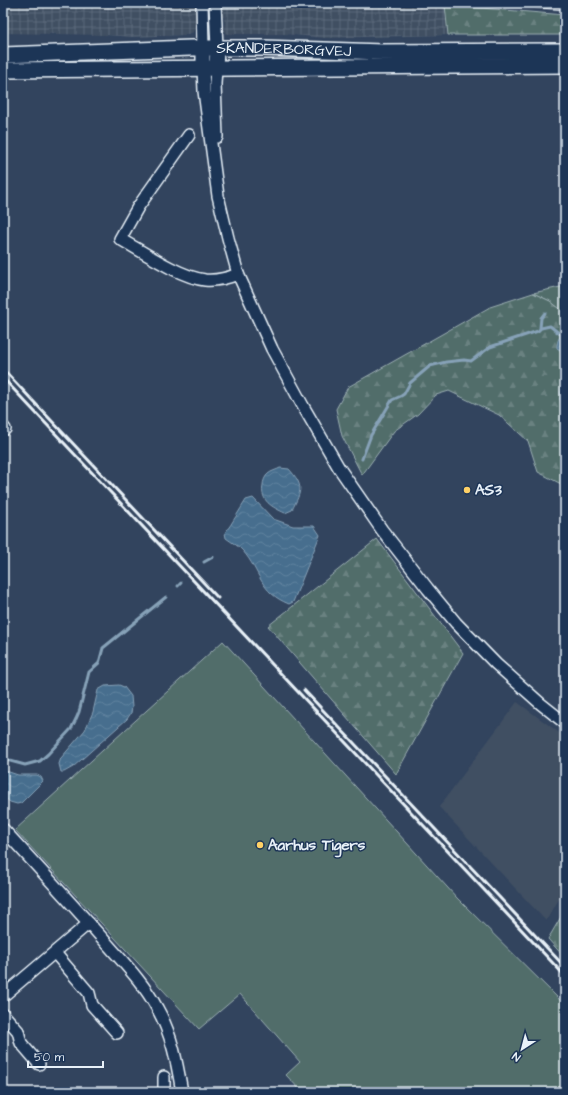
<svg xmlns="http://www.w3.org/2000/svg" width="568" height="1095" viewBox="0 0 568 1095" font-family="'Architects Daughter',sans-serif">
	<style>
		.built { fill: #404f62 }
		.industrial { fill: url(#industrial-grid) }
		.grass { fill: #516d6b; stroke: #9cafb2 }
		.forest { fill: url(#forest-firs); stroke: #9cafb2 }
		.water { fill: url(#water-waves); stroke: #87a2b8 }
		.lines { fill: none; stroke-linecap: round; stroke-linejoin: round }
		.stream { stroke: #87a2b8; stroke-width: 3 }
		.minor-casing { stroke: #e8f1f8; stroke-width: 14 }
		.tertiary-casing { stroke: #e8f1f8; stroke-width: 16 }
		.secondary-casing { stroke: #e8f1f8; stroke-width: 18 }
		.minor { stroke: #1d3557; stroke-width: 11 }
		.tertiary { stroke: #1d3557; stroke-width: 13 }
		.secondary { stroke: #1d3557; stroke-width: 15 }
		.tram { stroke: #e8f1f8; stroke-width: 1 }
		.rail { stroke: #e8f1f8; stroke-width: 3 }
		.poi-dot { fill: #ffd166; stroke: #1d3557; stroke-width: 1.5 }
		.labels { text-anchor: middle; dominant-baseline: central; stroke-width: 3; stroke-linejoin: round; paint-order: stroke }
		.street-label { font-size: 15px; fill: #e8f1f8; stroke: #1d3557 }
		.poi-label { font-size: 15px; font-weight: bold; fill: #e8f1f8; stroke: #1d3557; text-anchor: start }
	</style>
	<defs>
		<pattern id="industrial-grid" width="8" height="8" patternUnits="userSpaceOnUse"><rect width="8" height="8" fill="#404f62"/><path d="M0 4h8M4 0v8" fill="none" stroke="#5c6979"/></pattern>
		<pattern id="forest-firs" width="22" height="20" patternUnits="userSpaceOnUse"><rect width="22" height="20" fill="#516d6b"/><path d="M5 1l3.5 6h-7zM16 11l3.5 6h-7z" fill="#6a8281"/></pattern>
		<pattern id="water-waves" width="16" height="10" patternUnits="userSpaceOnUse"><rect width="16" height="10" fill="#466e8e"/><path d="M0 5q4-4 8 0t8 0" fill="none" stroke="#61839f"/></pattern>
	</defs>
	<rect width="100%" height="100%" fill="#32445e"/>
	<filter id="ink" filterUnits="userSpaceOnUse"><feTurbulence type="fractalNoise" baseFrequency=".025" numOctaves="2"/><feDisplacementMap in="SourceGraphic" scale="8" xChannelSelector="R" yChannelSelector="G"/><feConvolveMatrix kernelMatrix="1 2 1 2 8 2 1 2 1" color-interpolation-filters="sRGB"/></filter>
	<g filter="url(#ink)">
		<!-- built -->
		<path class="built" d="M517,702L565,737V889L546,921L439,807Z"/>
		<!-- industrial -->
		<path class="industrial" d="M3,3H445L448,35L325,38L284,34H225L224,17L196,18V28L192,33L183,35L132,37L106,35L3,33Z"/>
		<!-- grass -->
		<g class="grass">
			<path d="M126,57L53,62L3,64V60Z"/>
			<path d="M565,286V313L550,301L533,293Z"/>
			<path d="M223,641L457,898L565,1005V1092H302L286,1075L300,1062L240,994L199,1029L15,830Z"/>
		</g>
		<!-- forest -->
		<g class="forest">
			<path d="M445,5L565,15V35H448Z"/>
			<path d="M533,293L550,301L565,313V331L560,336L561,352L565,353V369L560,399L564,409L562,416L565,440V486L538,472L528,441L499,415L449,391L436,395L418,414L394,431L362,475L342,436L336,409L348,387L490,307Z"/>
			<path d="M377,539L463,653L396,774L268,626Z"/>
			<path d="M565,910V958L548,939Z"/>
		</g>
		<!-- water -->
		<g class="water">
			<path d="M565,331V353L557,348C557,340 559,337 565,331Z"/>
			<path d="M565,369V440L562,416L564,409L560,399Z"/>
			<path d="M280,468L289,469C304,486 302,490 292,510L285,513C272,507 260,501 263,485C263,482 265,476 268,474C271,471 277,470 280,468Z"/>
			<path d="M253,498L273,519L293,526H314L320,535L293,602L289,604C259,592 261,572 243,551C239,546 231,542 226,538L225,533C233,522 239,511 246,500Z"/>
			<path d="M119,685L124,687L131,696L132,707L131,713L127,719L73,767L64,772H61L59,764L61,758L85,730L93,712L98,690L105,686Z"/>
			<path d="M3,770L18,775H37L41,777L43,781L21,803L17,804L10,802L3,796Z"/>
		</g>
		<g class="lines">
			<!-- stream -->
			<g class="stream">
				<path d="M540,328L541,318L545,313"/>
				<path d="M362,459L371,435L392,400L401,396L404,394L410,383L430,366L446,362L464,360L471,361L490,347L538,331L541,328L550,326L565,338"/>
				<path d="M204,562L213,557"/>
				<path d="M178,586L181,583"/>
				<path d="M3,759L25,765L40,761L48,754L71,729L76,719L79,712L89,672L99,663L103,648L166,597"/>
			</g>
			<defs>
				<g id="minor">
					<path d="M202,3L203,48"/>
					<path d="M215,3L217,48"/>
					<path d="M203,68L204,91L218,196L228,238L238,274L272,349L303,406L339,468L382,530L428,589L456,623L496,664L541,704L565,723"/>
					<path d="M216,68L215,84L217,137"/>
					<path d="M189,135L138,207L120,239C143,252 180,277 205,280C216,281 228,278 238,274"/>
					<path d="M3,427L5,429"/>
					<path d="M3,829C36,865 70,902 103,939C122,961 143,982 157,1008C172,1034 177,1063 182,1092"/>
					<path d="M55,953L89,993L92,1005L117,1033"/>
					<path d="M3,996L89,923"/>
					<path d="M3,1014L18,1031L21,1043L39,1064"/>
					<path d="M164,1077V1092"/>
				</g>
				<g id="tertiary">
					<path d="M203,48V68"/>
					<path d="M216,68L217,48"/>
				</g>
				<g id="secondary">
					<path id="s1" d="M3,55L191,48H264L382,52L565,51"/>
					<path d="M3,70L565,65"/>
				</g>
			</defs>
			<!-- minor casing -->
			<use href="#minor" class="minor-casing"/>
			<!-- tertiary casing -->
			<use href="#tertiary" class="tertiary-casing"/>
			<!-- secondary casing -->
			<use href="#secondary" class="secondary-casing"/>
			<!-- minor -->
			<use href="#minor" class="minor"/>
			<!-- tertiary -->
			<use href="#tertiary" class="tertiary"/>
			<!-- secondary -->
			<use href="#secondary" class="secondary"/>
			<!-- tram -->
			<path class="tram" d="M478,3L565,10"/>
			<!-- rail -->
			<g class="rail">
				<path d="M3,369L218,598"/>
				<path d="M3,378L565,976"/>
				<path d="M304,690L565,967"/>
			</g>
		</g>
	</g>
	<!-- markers -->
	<g class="poi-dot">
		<circle cx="467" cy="490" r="4"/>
		<circle cx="260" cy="845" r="4"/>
	</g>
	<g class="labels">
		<!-- street labels -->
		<g class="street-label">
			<text stroke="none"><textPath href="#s1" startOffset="281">SKANDERBORGVEJ</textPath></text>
		</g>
		<!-- poi labels -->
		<g class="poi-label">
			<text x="475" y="490">AS3</text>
			<text x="268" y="845">Aarhus Tigers</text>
		</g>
	</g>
	<!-- margin -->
	<rect width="568" height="1095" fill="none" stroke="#1d3557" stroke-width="16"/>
	<rect x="8" y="8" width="552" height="1079" fill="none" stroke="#e8f1f8" stroke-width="1.5" filter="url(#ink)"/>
	<!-- north arrow -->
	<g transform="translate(522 1049) rotate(216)" stroke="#1d3557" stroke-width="3" paint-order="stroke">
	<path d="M0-3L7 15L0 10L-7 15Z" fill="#e8f1f8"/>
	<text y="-6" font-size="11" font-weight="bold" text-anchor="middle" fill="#e8f1f8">N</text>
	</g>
	<!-- scale -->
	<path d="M28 1061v6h75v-6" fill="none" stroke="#e8f1f8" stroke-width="2"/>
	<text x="34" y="1061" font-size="12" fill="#e8f1f8" stroke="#1d3557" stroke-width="3" paint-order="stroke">50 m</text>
</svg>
